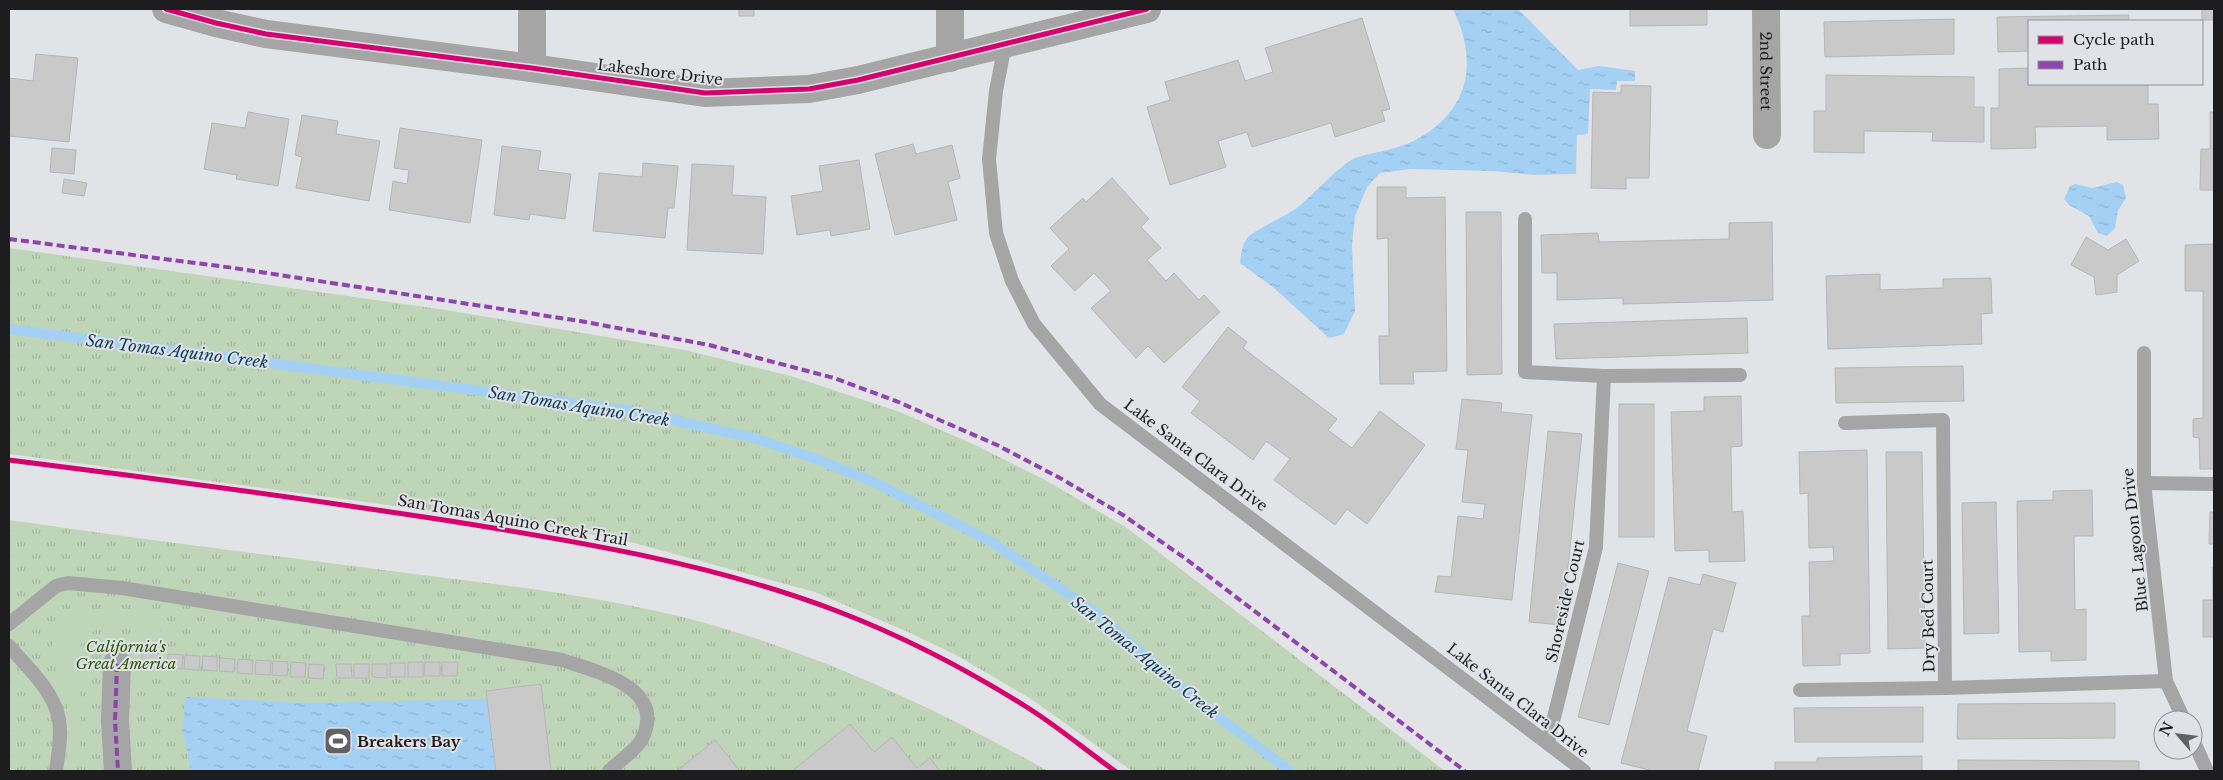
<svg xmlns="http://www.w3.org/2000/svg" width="2223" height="780" viewBox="0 0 2223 780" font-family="'Libre Baskerville',serif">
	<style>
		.grass { fill: url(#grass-tufts) }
		.garden { fill: #bfd5b8 }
		.water { fill: url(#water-ripples) }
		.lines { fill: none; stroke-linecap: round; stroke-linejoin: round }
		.stream { stroke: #a4d1f3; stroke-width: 10 }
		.building { fill: #c9c9ca; stroke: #b6b6b8 }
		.lane { stroke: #a5a5a6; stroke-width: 14 }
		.street { stroke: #a5a5a6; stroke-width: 28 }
		.quiet { stroke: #8e44ad; stroke-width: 4; stroke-dasharray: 8 4; stroke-linecap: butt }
		.cycleway-casing { stroke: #e0e2e8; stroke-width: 8 }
		.cycleway { stroke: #d6006c; stroke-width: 5 }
		.labels { text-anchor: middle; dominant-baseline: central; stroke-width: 4; stroke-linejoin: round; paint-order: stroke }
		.street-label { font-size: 15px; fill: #1d1d1f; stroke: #e0e2e8 }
		.park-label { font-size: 15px; font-style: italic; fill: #245802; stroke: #e0e2e8 }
		.poi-label { font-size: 15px; font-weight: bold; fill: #1d1d1f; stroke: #e0e2e8; text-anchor: start }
		.water-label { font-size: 16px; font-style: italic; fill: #073b5a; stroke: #e0e2e8 }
	</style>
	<defs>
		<pattern id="grass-tufts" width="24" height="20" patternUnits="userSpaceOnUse" patternTransform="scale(1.25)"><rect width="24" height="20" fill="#bfd5b8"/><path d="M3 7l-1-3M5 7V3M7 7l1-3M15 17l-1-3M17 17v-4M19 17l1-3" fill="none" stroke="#a4b69e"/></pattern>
		<pattern id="water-ripples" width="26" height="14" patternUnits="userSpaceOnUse" patternTransform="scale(1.25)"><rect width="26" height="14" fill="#a4d1f3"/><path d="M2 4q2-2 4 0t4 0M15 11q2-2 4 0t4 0" fill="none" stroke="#8db3d0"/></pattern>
	</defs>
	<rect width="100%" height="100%" fill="#e2e3e6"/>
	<!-- grass -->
	<g class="grass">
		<path d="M9,248L446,310L685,350L791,376L900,412L975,445L1047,481L1127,528L1445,771H1132L1031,699L956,655L908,632L815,592L634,543L559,528L9,454Z"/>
		<path d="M9,520C141,539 274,556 406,573C519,587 633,599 742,634C850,668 950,716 1048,771H9Z"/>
	</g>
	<!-- garden -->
	<path class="garden" d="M82,609L161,612L159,653L142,652C143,613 90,619 78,650C72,668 79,686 80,703C82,721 81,756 73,771H65L70,719L59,668L52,650L57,624Z"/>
	<!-- water -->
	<g class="water">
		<path d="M1453,9H1518L1578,70L1599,66L1635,71V81H1617L1616,90L1590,89L1588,134L1577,135L1576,174L1534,175L1493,171L1410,169L1380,173L1367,187L1355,216L1352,246L1355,311L1344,334L1329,338L1274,288L1240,263C1241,254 1242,244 1248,237C1256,229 1286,216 1297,208C1311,197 1342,163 1355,158C1372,152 1390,151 1407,144C1467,117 1481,67 1453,9Z"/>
		<path d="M2117,182L2123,185L2126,198L2118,210L2115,228L2107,236L2098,233L2089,216L2069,205L2064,199L2070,186L2075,184L2092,188Z"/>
		<path d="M185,697L308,703L487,699L496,771H191L183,732Z"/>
	</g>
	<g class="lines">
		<!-- stream -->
		<path class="stream" d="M9,329L627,410L754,438L816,459L876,483L992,542L1099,615L1191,696L1290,771"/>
	</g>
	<!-- building -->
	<g class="building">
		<path d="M739,9H782H754V16H739Z"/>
		<path d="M1630,9H1707V25L1630,26Z"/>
		<rect x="2202" y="9" width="12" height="11"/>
		<path d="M2129,15V21H2029V51L1998,52L1997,17Z"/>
		<path d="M1362,18L1390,109L1382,111L1385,121L1335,137L1331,123L1252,147L1247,132L1218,141L1226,167L1170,185L1147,107L1170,100L1165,82L1238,60L1245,81L1273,72L1265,48Z"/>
		<path d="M1954,19V54L1825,57L1824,22Z"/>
		<path d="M36,54L78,58L69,142L9,136V78L33,81Z"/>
		<path d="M2029,68V84H2148V104H2158L2159,139L2107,140V126L2035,127L2036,148L1991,149V108H1999V69Z"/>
		<path d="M1826,75L1974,77V107H1984V142L1932,141L1933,132L1864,131V153L1814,152V111H1826Z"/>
		<path d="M1621,85L1651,86L1649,178H1626V189L1591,188L1593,92L1621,93Z"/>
		<path d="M248,112L289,119L278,186L236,179L237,175L204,169L212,123L245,128Z"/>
		<path d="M2210,112H2214V190H2200L2201,149H2210Z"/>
		<path d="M302,115L338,121L336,134L380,141L369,201L296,188L302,157L295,155Z"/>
		<path d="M400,128L482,140L470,223L389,210L393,181L407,184L409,170L394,168Z"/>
		<path d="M913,144L916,154L952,145L960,178L948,182L957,220L895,235L875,154Z"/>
		<path d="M502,146L541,151L538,170L571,174L565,219L530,214L529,220L494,215Z"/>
		<path d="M52,148L76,150L74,174L50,172Z"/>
		<path d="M859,160L870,229L831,236L830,230L797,235L791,196L823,191L819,166Z"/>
		<path d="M643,163L678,166L674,208H668L665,238L593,231L599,173L642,177Z"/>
		<path d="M692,164L734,166L732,195L766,197L763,254L687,250Z"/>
		<path d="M1112,178L1149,219L1141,227L1161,248L1147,260L1166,281L1174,273L1199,300L1204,295L1220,312L1164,363L1148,346L1136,358L1091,308L1111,291L1094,273L1075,291L1051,266L1069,249L1050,228L1083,198L1086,202Z"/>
		<path d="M64,179L87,183L84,196L62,193Z"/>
		<path d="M1377,187H1406V198L1445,197L1447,371L1413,372L1414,384H1380L1379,336H1389L1388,238L1377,239Z"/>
		<path d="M1466,212H1501L1502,374L1467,375Z"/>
		<path d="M1772,222L1773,300L1623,304V298L1557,300V273H1542L1541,235L1598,233L1599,242L1729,239V223Z"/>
		<path d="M2086,237L2108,250L2126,239L2139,261L2117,275V292L2096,295L2094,277L2071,265Z"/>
		<path d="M2214,244V469H2200L2199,438L2193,437V419L2203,418V291H2185V245Z"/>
		<path d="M1880,274V290L1943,288V279L1991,278L1992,313L1981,314L1982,344L1828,349L1826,276Z"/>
		<path d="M1747,318L1748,353L1556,359L1554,324Z"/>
		<path d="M1228,327L1247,342L1243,348L1337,419L1328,430L1352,448L1380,411L1425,445L1367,524L1347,509L1335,525L1274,480L1290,459L1266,441L1253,460L1191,413L1200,401L1182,387Z"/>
		<path d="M1963,366L1964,401L1836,403L1835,368Z"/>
		<path d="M1741,396L1742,446L1731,447L1732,512L1743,511L1745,561L1709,562V550L1675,551L1671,412L1704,411V397Z"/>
		<path d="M1462,399L1502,403L1501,412L1532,415L1512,600L1435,592L1438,576L1451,577L1458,516L1483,519L1485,504L1462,502L1468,450L1456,449Z"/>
		<rect x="1619" y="404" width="35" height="133"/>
		<path d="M1548,431L1582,434L1562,625L1529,622Z"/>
		<path d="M1867,450L1870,653L1840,654V665L1803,666L1802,616H1810L1809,562L1834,561L1833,547L1809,548L1808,493L1800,494L1799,452Z"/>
		<path d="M1886,452H1922L1925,648L1888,649Z"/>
		<path d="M2092,490L2093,536H2074L2075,610L2086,609V660L2051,661V651L2019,652L2017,501L2053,500V491Z"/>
		<path d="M1996,502L1999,633L1964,634L1962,503Z"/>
		<path d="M2210,512H2214V544H2209Z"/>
		<path d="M1618,563L1649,571L1609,725L1578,717Z"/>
		<path d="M2213,567L2214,637H2203V600H2213Z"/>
		<path d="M1703,574L1736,583L1723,632L1713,629L1687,731L1707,736L1698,771H1653L1621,763L1669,577L1700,585Z"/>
		<path d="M142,652L158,653L157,667L141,666Z"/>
		<path d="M168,654L183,655L182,669L167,668Z"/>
		<path d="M185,655L200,656L199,670L184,669Z"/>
		<path d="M203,656L217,657V671L202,670Z"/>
		<path d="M220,658L235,659L234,672L219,671Z"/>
		<path d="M238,659L253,660L252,674L237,673Z"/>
		<path d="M256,660L271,661L270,675L255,674Z"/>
		<path d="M273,661L288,662L287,676L272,675Z"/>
		<path d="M291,662L306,663L305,677H290Z"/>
		<rect x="408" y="662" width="15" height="15"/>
		<path d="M425,662H440V676H424Z"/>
		<path d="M442,662H458L457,676H442Z"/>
		<rect x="390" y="663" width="15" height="14"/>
		<path d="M309,664L324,665L323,679L308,678Z"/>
		<path d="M336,664H351L352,678H337Z"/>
		<rect x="354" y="664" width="15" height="14"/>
		<path d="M372,664H387V678L372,677Z"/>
		<path d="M541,684L551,771H496L486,691Z"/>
		<path d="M2115,703V738L1957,739L1958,704Z"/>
		<path d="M1923,707V742H1795L1794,708Z"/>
		<path d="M850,724L874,752L892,737L917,768L930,758L940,771H792Z"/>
		<path d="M715,740L740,771H677Z"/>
		<path d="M1922,756V771H1775V762H1817V758Z"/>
		<path d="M1958,760L2139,761V771H1958Z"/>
	</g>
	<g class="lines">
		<!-- lane -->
		<g class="lane">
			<path d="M1005,44L996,91L989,159L996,233L1012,281L1034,324L1100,404L1584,771"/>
			<path d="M1525,219V372L1604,376L1740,375"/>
			<path d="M2144,353V483L2166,681L2184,720"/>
			<path d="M1845,423L1943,420L1945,688L2166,681"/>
			<path d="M2144,483L2214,484"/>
			<path d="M9,624L56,586L68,583L122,588L562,660C597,672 667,687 642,739C637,749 617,763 609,771"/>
			<path d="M9,646C28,668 54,691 59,720C62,736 58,755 56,771"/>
			<path d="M1800,690L1945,688"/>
			<path d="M2193,740L2207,771"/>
			<path d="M1548,742L1596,547L1604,376"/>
		</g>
		<!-- street -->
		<g class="street">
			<path d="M166,9L216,23L266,34L532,68L705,93L809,89L858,80L1147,9"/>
			<path d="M532,9V68"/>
			<path d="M950,9V58"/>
			<path id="s1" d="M1766,9L1767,135"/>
			<path d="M117,664L115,721L118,771"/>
		</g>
		<!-- quiet -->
		<g class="quiet">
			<path d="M9,239L234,268L580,321L709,345L834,378L896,401L997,445L1060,478L1123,515L1186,559L1465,771"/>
			<path d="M117,664L115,721L118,771"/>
		</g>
		<defs>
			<g id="cycleway">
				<path d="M166,9L216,23L266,34L532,68L705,93L809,89L858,80L1147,9"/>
				<path d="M9,460C154,478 299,498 444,520C576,541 711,563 837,611C902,636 966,669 1025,706C1056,725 1085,750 1115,771"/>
			</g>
		</defs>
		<!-- cycleway casing -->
		<use href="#cycleway" class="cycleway-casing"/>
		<!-- cycleway -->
		<use href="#cycleway" class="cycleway"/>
	</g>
	<!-- icons -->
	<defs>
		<symbol id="stadium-square" viewBox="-11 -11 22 22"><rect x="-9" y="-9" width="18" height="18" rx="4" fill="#626265" stroke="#e0e2e8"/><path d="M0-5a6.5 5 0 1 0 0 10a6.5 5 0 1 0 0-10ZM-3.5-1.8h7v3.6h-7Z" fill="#fff"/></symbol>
	</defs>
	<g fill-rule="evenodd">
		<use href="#stadium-square" x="322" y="725" width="32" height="32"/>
	</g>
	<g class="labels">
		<!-- street labels -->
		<g class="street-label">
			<text transform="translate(660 72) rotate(7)">Lakeshore Drive</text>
			<text stroke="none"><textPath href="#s1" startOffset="62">2nd Street</textPath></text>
			<text transform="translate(1196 455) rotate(37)">Lake Santa Clara Drive</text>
			<text transform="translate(513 520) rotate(10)">San Tomas Aquino Creek Trail</text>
			<text transform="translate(2135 540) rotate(-96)">Blue Lagoon Drive</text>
			<text transform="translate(1565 601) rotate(-77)">Shoreside Court</text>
			<text transform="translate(1928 616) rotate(-91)">Dry Bed Court</text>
			<text transform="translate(1518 700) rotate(38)">Lake Santa Clara Drive</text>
		</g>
		<!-- park labels -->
		<g class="park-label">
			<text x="126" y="646">California's<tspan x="126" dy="17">Great America</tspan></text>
		</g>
		<!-- poi labels -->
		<g class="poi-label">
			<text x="357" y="741">Breakers Bay</text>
		</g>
		<!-- water labels -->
		<g class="water-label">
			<text transform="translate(177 351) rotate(7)">San Tomas Aquino Creek</text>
			<text transform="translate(579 406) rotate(9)">San Tomas Aquino Creek</text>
			<text transform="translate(1145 657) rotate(39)">San Tomas Aquino Creek</text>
		</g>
	</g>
	<!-- border -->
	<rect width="2223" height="780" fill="none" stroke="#1d1d1f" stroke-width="20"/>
	<!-- legend -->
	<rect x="2028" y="20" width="175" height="65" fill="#e0e2e8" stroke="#929398"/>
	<rect x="2038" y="36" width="25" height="8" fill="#d6006c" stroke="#929398"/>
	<text x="2073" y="45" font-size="15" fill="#1d1d1f">Cycle path</text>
	<rect x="2038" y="61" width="25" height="8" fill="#8e44ad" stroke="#929398"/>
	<text x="2073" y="70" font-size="15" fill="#1d1d1f">Path</text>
	<!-- north arrow -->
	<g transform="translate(2178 735) rotate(298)"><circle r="24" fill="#e0e2e8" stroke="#929398"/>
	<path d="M0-4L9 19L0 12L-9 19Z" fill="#626265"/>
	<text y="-8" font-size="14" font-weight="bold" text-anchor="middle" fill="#1d1d1f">N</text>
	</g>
</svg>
